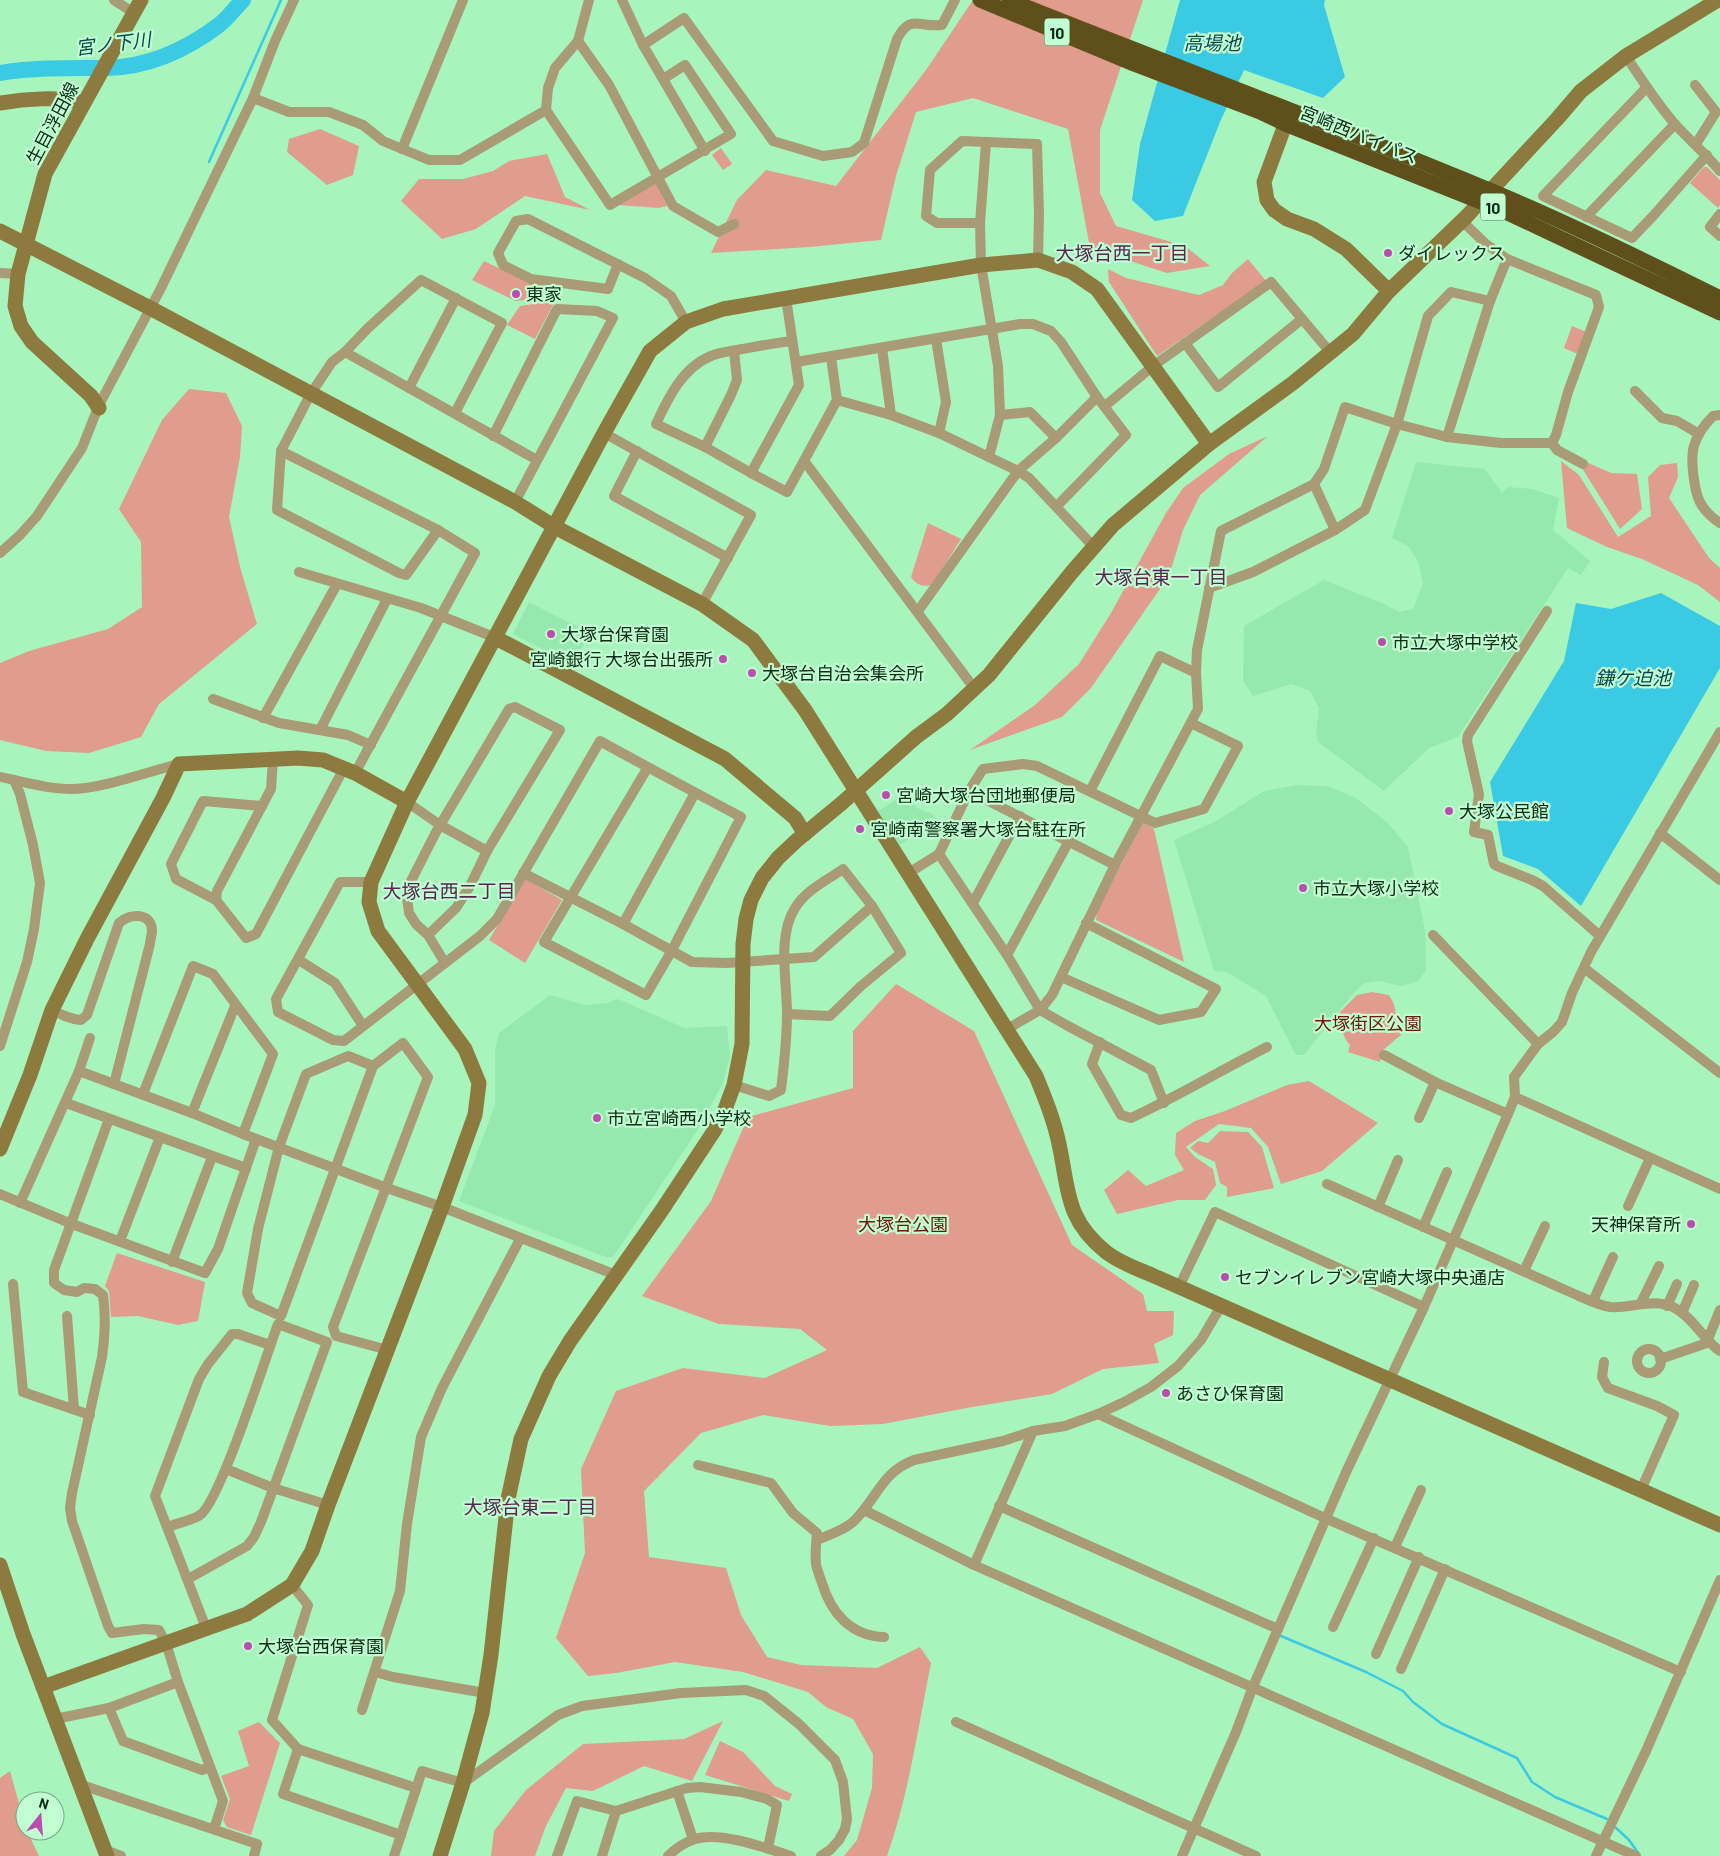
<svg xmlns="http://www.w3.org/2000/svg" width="1720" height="1856" viewBox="0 0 1720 1856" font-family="Barlow,'Noto Sans JP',sans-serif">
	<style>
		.built { fill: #96e9ae }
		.green { fill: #e09c8d }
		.water { fill: #3bcae3 }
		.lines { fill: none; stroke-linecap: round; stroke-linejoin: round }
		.stream { stroke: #3bcae3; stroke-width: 2.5 }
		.river { stroke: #3bcae3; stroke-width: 16 }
		.street { stroke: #a89b75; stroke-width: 10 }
		.secondary { stroke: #8d7a3e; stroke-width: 15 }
		.highway { stroke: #5f4f1b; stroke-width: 15 }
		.poi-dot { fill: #ba4dad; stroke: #c1fed1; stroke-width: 2 }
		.labels { text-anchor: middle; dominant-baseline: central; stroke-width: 4.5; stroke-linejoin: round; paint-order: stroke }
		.shield { fill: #c1fed1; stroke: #436b50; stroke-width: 1 }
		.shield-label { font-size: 16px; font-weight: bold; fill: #0d2c18 }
		.street-label { font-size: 18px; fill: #0d2c18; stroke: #c1fed1 }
		.poi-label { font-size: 18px; fill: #0d2c18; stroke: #c1fed1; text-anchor: start }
		.park-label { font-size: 18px; fill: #6d1708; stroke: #c1fed1 }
		.water-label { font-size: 19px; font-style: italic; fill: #074751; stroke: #c1fed1 }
		.neighbourhood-label { font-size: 19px; fill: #592553; stroke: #c1fed1 }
	</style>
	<rect width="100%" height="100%" fill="#a8f4bd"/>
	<!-- built -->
	<g class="built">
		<path d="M1416,462L1485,469L1502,493L1508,487L1533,489L1559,498L1553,530L1590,561L1581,575L1568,568L1458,737L1429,748L1384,791L1318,742L1316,732L1319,708L1310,691L1291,684L1253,696L1243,681L1244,626L1324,580L1384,604L1399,612L1413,609L1423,584L1418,561L1408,546L1392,538Z"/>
		<path d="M529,602L590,633L573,665L513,634Z"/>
		<path d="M1297,785L1328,786L1356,798L1388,823L1408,847L1425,930L1426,970L1419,981L1401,986L1379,981L1364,983L1351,996L1304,1055H1296L1266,996L1225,971L1218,972L1214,970L1174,840L1216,821L1264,791Z"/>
		<path d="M902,796L908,797L917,808L935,815L929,825L900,845L878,811Z"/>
		<path d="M550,995L585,1005L607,1003L618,999L684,1028L727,1026L730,1056L723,1083L697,1131L614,1256L608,1258L459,1201L495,1105V1050L499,1033Z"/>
	</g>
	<!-- green -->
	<g class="green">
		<path d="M973,0H1143L1100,130V193L1116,226L1185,246L1210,266L1167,273L1090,248L1068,129L973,98L916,112L896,176L881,240L809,247L711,253L737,200L766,170L836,186L926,70Z"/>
		<path d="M320,129L359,146L353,175L327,185L287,152L289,139Z"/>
		<path d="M721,148L732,164L723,170L712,155Z"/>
		<path d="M547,154L565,197L590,210L525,196L476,229L442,239L401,201L419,179H463L493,171L509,161Z"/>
		<path d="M1704,167H1707L1720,180V205L1718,208L1690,183Z"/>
		<path d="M656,183L667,206L659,208L618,205Z"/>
		<path d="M1248,259L1266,281L1157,356L1109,282L1108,269L1126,278L1199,295L1223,285L1232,273Z"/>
		<path d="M484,261L530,283L561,288L560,296L516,301L472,280Z"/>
		<path d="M555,301L535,339L507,325L520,306Z"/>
		<path d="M1572,326L1586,332L1578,354L1564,348Z"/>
		<path d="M189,389L226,393L242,426L240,457L229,517L240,567L257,624L159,704L141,737L89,753L46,751L0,740V663L29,651L108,629L142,607L141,542L119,509L162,420Z"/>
		<path d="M1268,436L1200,495L1183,530L1169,576L1091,688L1062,717L970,750L1035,705L1079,664L1111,613L1166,513L1183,488L1229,454Z"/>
		<path d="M1561,461L1579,475L1618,537L1651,516L1648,477L1660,465L1677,463L1678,477L1669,498L1709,558L1720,568V602L1698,585L1642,559L1607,547L1567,528Z"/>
		<path d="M1584,461L1611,473L1637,474L1642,509L1620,529L1582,468Z"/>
		<path d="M928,523L961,539L932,585C922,587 917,585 911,577Z"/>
		<path d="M1143,822L1154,829L1184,962L1096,920L1097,911Z"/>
		<path d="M525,879L562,900L525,963L489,940Z"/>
		<path d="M896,984L974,1031L1072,1245L1143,1294L1147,1311H1174L1173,1335L1154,1344L1159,1363L1103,1369L1052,1394L972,1407L883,1424L830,1426L763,1415L701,1433L644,1491L649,1557L726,1568L741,1615L767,1657L801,1665L877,1668L920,1647L931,1663C918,1727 909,1794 887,1856H844L857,1840L872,1788L873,1754L853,1719L826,1707L808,1692L743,1672L675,1662L616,1673L588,1676L556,1638L585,1553L581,1469L616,1391L683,1368L765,1378L827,1350L800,1329L719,1324L642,1296L711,1201L748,1117L853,1088V1031Z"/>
		<path d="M1372,992L1389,995C1395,1004 1397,1012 1395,1023L1401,1028L1402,1034L1383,1050L1380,1062L1348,1052L1350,1045C1341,1036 1341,1024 1340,1012L1357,995Z"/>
		<path d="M1309,1081L1378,1123L1322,1171L1281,1184L1268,1147L1251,1128L1219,1124L1186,1147L1195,1157L1213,1169L1216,1185L1205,1200H1178L1117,1214L1104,1190L1128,1170L1146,1186L1184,1170L1175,1155L1176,1133L1195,1121L1225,1111L1287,1085Z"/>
		<path d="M1220,1131L1248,1132L1262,1147L1274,1188L1227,1197V1187L1220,1183L1215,1162L1198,1154L1190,1148L1198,1141L1208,1143Z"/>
		<path d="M117,1253L205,1282L198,1321L178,1325L138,1316L111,1317L109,1291L105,1286Z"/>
		<path d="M723,1721L692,1781L644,1766L593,1791L566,1788L546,1826L535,1856H491L494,1831L526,1790L583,1744L684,1739Z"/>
		<path d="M259,1722L280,1743L251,1835L227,1827L223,1820L230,1799L221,1776L249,1766L238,1731Z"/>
		<path d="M720,1741L743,1752L775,1786L792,1794L789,1801L705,1775Z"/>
		<path d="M10,1771L25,1825V1831H27L39,1856H0V1778Z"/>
	</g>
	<!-- water -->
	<g class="water">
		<path d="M1180,0H1325L1324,5L1345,77L1323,98L1244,70L1220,122L1183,216L1155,221L1132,200L1140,144Z"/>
		<path d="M1661,593L1720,626V668L1581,906L1538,869L1503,856L1490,782L1564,661L1576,603L1611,609Z"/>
	</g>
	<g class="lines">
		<!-- stream -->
		<g class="stream">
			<path d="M209,162L281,0"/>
			<path d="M1281,1636L1366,1672L1403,1691L1413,1702L1442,1724L1517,1758L1532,1782L1555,1797L1607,1819"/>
			<path d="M1615,1827L1629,1840L1639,1854"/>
		</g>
		<!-- river -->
		<path class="river" d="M0,73C35,67 71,68 107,68C148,67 186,50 219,25C228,18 235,8 243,0"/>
		<!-- street -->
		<g class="street">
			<path d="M114,0L134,13"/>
			<path d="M589,0L578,41L555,68L548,88L546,110L610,205L731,134L685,65L663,79"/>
			<path d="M622,0L643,45L705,151"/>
			<path d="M578,41L609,85L673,206L718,232L734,224"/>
			<path d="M643,45L684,18L773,141L823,156L852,152L864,143L897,39C911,13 919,28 942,25L955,0"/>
			<path d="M1626,56C1641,79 1656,102 1674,123C1689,140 1706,154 1720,171"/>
			<path d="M1695,85L1716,112L1696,144"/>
			<path d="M1647,87L1543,196L1632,238L1653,216L1707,155"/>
			<path d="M253,98L289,112H329L363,125L383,141L429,160H460L546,110"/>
			<path d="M986,143L980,223L981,265L998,366L1000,415L989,457"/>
			<path d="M402,149L463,0"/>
			<path d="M1720,214L1710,227L1720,236"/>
			<path d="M1586,217L1675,124"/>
			<path d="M980,223H937L926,216L930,170L962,141L1037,144L1039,214L1038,260"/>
			<path d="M618,264L608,289L531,279L503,265L498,253L516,221L528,219L645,278L671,296L686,322"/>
			<path d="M0,273L18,274"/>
			<path d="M786,298L799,385L751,473L705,447L656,424C668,398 683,367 711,356C720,352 732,351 742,349C759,346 775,343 792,341"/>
			<path d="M936,339L946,402L939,433"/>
			<path d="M1185,343L1218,387L1302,319"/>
			<path d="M882,348L891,415"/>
			<path d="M345,352L537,460"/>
			<path d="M796,362L1020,324H1033L1051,331L1061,342L1097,397L1126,435L1057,506"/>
			<path d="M409,388L456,298"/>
			<path d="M1635,391L1662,418L1677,421L1699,434"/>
			<path d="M837,400L891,415L939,433L1018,471L1029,478L1093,546"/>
			<path d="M1105,406L1153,366L1271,282L1330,352"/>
			<path d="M1000,415L1030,412L1056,438"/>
			<path d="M1720,415L1713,416C1705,424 1697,435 1694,446C1690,459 1694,496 1703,507C1707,513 1714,519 1720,523"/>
			<path d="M604,433L751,515L702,604"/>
			<path d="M493,436L557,309L597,311L613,318L515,502"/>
			<path d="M1447,437L1490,301L1507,259"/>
			<path d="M1552,443L1557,450L1583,464"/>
			<path d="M705,447L731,395L737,380L734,351"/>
			<path d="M281,451L438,530L475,553L355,773"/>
			<path d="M637,451L614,496L728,558"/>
			<path d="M805,462L974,688"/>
			<path d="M751,473L787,492L837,400L831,357"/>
			<path d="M1314,484L1335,530"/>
			<path d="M438,530L406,575L399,573L277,510L281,451L310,395L332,362L345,352L368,328L421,280L502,323L455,413"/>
			<path d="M0,553L20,535L37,516L82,448L99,405L160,290L253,98L275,41L294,0"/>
			<path d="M299,572L421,608L496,638"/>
			<path d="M1209,588L1253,572L1335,530L1365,510L1397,424L1428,316L1451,292L1490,301"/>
			<path d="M918,611L1018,471L1056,438L1097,397"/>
			<path d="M1547,611L1468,735L1467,741L1479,794L1474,832L1488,835L1494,864L1497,866L1532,880L1543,886L1600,936"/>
			<path d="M213,699L279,723L348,735L371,745"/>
			<path d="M263,718L337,584"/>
			<path d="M320,730L387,599"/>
			<path d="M0,777C24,782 48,789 73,789C104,788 147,772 179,764"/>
			<path d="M969,791L1115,865"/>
			<path d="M1090,791L1160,656L1196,673"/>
			<path d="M407,802L440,825L487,851"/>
			<path d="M262,806L203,801L171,864L176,879L216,900L246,938L256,934L344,768"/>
			<path d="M1660,833L1720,880"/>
			<path d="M939,854L1007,955L1040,1010L1068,1026L1151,1070L1164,1103"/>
			<path d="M523,873L623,924L692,962L727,963L814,957L872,906"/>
			<path d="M907,874L939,854L969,791L983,769L1023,764L1037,766L1155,823L1204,809L1238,746L1191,723"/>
			<path d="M371,882H340L276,999L278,1012L333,1040L344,1041L480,936L497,919L600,741C647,767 694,792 741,817L671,952L646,995L544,942L648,767"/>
			<path d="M216,900L217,891L271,789L273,759"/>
			<path d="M973,903L1020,816"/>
			<path d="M623,924L695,793"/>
			<path d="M428,935L456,908L470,886L487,851L560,730L515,707L509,709L436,832L408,887L407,897L409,913L416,924L428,935L445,963"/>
			<path d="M1433,935L1538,1044"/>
			<path d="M1007,955L1069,841"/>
			<path d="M299,960L335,983L363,1026"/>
			<path d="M1584,968L1720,1073"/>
			<path d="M1061,977L1159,1020L1201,1012L1216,989L1086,923"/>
			<path d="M52,1010C62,1015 70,1019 81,1020L87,1015L119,923C130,913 152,912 152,931C152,935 150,940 150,944L114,1084"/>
			<path d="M1007,1029L1040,1010L1052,995L1115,865L1198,709L1196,673L1197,650L1221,531L1314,484L1324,469L1345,407L1397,424L1447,437L1501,443H1552L1556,435L1568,392L1599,307L1596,295L1507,259L1486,244L1462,221"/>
			<path d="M1100,1042L1092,1064L1121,1115L1131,1118C1177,1097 1221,1070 1267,1047"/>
			<path d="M0,1046L27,962L34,929L40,883L33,845L20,794L14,780"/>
			<path d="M1384,1055L1435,1082L1508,1114"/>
			<path d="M373,1066L348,1056L306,1074L279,1147L258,1229L247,1293L252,1303L281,1316L373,1066L403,1043L428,1077L333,1327L336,1336L388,1350"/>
			<path d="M79,1071L90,1038"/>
			<path d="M734,1085L769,1096L781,1090C784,1065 787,1039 787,1014C787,981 777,936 795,908C806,890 826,881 843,869L872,906L901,953L861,986L830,1016L787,1014"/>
			<path d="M143,1094L193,966L213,974L273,1054L243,1134"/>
			<path d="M1515,1097L1720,1189"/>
			<path d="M66,1103L246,1168"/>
			<path d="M192,1113L235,1006"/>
			<path d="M1419,1118L1435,1082"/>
			<path d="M109,1119L54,1270V1283L64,1290L77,1292L84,1288L95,1289L103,1295C106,1316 105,1336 102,1357L72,1493L70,1508L72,1521L108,1626L112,1633L144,1629L159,1630L166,1643L178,1682L223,1801L214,1829"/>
			<path d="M1327,1184L1570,1292C1582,1297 1597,1305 1610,1307C1631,1309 1654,1297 1675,1308C1695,1319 1704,1341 1720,1351"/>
			<path d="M0,1194L72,1224L205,1273L218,1249L256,1139"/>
			<path d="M20,1203L79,1071L192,1113L243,1134L387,1188L442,1207L616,1275"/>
			<path d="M1628,1206L1650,1158"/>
			<path d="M1378,1207L1398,1160"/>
			<path d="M1423,1227L1447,1172"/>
			<path d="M120,1241L160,1137"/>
			<path d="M172,1262L212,1157"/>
			<path d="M1524,1271L1545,1226"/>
			<path d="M13,1284L23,1392L90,1415"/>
			<path d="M1179,1287L1215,1212L1424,1307"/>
			<path d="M1593,1301L1613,1257"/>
			<path d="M1641,1303L1659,1266"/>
			<path d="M1667,1306L1677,1284"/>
			<path d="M1682,1313L1694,1285"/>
			<path d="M67,1316L74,1409"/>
			<path d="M1708,1339L1720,1310"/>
			<circle cx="1649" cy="1361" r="12"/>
			<path d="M1660,1359L1710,1342"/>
			<path d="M1604,1362L1602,1377L1608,1388L1657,1406L1674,1415L1641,1490"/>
			<path d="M1098,1414L1327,1519L1681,1672"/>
			<path d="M698,1465L771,1483L793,1513L817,1533C816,1543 815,1554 816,1564C817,1570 820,1577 822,1583C831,1613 851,1636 884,1637"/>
			<path d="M226,1469L273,1488L328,1505"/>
			<path d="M999,1506L1278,1629"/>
			<path d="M864,1510L974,1565L1636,1856"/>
			<path d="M168,1527C177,1523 191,1521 200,1515C220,1502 266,1356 278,1324L327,1342L261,1522L254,1537L247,1546L188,1579"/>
			<path d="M817,1540C829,1535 845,1530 855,1520C877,1498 882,1472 914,1460L1003,1441L1033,1431L1065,1426L1098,1414L1124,1402L1151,1387L1178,1366L1201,1340L1221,1306"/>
			<path d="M1395,1547L1421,1490"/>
			<path d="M974,1565L1033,1431"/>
			<path d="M292,1585L308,1605L272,1720L298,1749L416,1788"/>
			<path d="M1333,1627L1374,1538"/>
			<path d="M206,1628L155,1496L199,1379L208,1364L232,1334H238L270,1345"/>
			<path d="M1376,1654L1419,1557"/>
			<path d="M1401,1669L1445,1569"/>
			<path d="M375,1672L393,1677L485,1693"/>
			<path d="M109,1708L123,1741L202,1770L210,1767"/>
			<path d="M362,1710L400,1591L407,1524L421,1437L442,1388L520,1239"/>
			<path d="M55,1719L109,1708L178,1682"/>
			<path d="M956,1722L1256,1856"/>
			<path d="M298,1749L283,1794L401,1835"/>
			<path d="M79,1784L257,1844L254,1856"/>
			<path d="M677,1791L693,1839"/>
			<path d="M105,1850L121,1856"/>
			<path d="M394,1856L422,1771L463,1783L558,1715L582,1706L681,1693L746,1690L764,1696L799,1724L835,1760L843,1782L847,1819L845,1829L839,1840L830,1850L821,1856"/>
			<path d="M557,1856L577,1801L616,1811L687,1788L700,1787L741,1792L767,1799L777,1805L768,1848"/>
			<path d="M602,1856L616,1811"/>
			<path d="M668,1856C675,1849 686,1842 695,1839C720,1831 766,1848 791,1856"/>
			<path d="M1182,1856L1236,1732L1252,1689L1347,1470L1424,1307L1508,1114L1515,1097L1514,1077L1538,1044L1553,1032L1562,1022L1572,993L1591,952L1720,732"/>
			<path d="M1596,1856L1646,1751L1720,1580"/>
		</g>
		<!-- secondary -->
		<g class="secondary">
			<path d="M0,103C23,99 61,96 83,103"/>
			<path d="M1289,114L1264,182L1267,200L1274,210L1287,219L1314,229L1346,249L1389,291"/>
			<path d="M0,231L150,308L515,502L555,527L702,604L753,640L805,710L1036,1076C1045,1098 1054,1120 1059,1144C1069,1190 1065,1219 1106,1252C1120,1263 1138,1269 1154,1276L1720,1525"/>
			<path d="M99,408L91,396L32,342L21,326L15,306L18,274L45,174L141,0"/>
			<path d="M496,638L725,759L795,818L805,834"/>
			<path d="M0,1149L30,1075L52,1010L87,939L163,798L179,764L298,758L323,760L355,773L407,802"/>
			<path d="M0,1565L23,1634L107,1856"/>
			<path d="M43,1687L247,1614L292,1585L312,1551L328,1505L442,1207L475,1115L479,1083L465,1049L378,931L369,902L371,882L407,802L604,433L650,351L686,322L723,309L981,265L1038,260L1072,272L1097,289L1209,444"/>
			<path d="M440,1856L463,1783L482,1713L491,1655L508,1499L521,1439L549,1376L570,1341L662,1210L714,1131L724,1112L734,1085L742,1044L743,944L746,919L751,900L762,878L778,858L796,841L842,803L916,737L947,714L989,675L1072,572L1113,525L1209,444L1293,383L1353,334L1389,291L1466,217L1557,119L1581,91L1626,56L1718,0"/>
		</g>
		<!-- highway -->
		<g class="highway">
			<path d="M980,0L1134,64L1260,112L1285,124L1501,210L1720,313"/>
			<path d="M1009,0C1174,66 1342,128 1506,197C1579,228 1650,263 1720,298"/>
		</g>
	</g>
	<!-- markers -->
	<g class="poi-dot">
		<circle cx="1388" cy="253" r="5"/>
		<circle cx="516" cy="294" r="5"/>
		<circle cx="551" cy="634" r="5"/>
		<circle cx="1382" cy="642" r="5"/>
		<circle cx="723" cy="659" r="5"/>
		<circle cx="752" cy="673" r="5"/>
		<circle cx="886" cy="795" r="5"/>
		<circle cx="1449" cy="811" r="5"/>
		<circle cx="860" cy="829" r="5"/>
		<circle cx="1303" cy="888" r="5"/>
		<circle cx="597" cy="1118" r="5"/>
		<circle cx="1691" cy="1224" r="5"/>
		<circle cx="1225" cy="1277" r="5"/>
		<circle cx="1166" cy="1393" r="5"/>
		<circle cx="248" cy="1646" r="5"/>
	</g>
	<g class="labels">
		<!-- shield labels -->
		<g class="shield">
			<rect x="1044.5" y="18.5" width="25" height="27" rx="4"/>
			<rect x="1480.5" y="193.5" width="25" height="27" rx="4"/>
		</g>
		<g class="shield-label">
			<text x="1057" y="32">10</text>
			<text x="1493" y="207">10</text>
		</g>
		<!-- street labels -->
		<g class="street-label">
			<text transform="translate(52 123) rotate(-62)">生目浮田線</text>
			<text transform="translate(1359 134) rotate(22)">宮崎西バイパス</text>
		</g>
		<!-- poi labels -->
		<g class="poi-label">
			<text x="1398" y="253">ダイレックス</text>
			<text x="526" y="294">東家</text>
			<text x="561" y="634">大塚台保育園</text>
			<text x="1392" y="642">市立大塚中学校</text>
			<text x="713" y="659" text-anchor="end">宮崎銀行 大塚台出張所</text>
			<text x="762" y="673">大塚台自治会集会所</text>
			<text x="896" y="795">宮崎大塚台団地郵便局</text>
			<text x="1459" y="811">大塚公民館</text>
			<text x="870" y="829">宮崎南警察署大塚台駐在所</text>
			<text x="1313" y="888">市立大塚小学校</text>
			<text x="607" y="1118">市立宮崎西小学校</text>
			<text x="1681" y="1224" text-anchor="end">天神保育所</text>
			<text x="1235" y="1277">セブンイレブン宮崎大塚中央通店</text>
			<text x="1176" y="1393">あさひ保育園</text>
			<text x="258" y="1646">大塚台西保育園</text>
		</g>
		<!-- park labels -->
		<g class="park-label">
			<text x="1368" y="1023">大塚街区公園</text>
			<text x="903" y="1224">大塚台公園</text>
		</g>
		<!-- water labels -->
		<g class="water-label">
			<text x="1212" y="42">高場池</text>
			<text transform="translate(113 43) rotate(-7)">宮ノ下川</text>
			<text x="1633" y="677">鎌ケ迫池</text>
		</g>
		<!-- neighbourhood labels -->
		<g class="neighbourhood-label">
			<text x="1122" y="252">大塚台西一丁目</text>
			<text x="1161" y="576">大塚台東一丁目</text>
			<text x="449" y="890">大塚台西二丁目</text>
			<text x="530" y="1506">大塚台東二丁目</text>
		</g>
	</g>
	<!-- north arrow -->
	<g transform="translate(40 1816) rotate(17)"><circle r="24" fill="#c1fed1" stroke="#79aa87"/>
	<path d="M0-4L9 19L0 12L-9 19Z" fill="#ba4dad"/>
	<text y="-8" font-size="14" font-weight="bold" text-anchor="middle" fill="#0d2c18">N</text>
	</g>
</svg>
